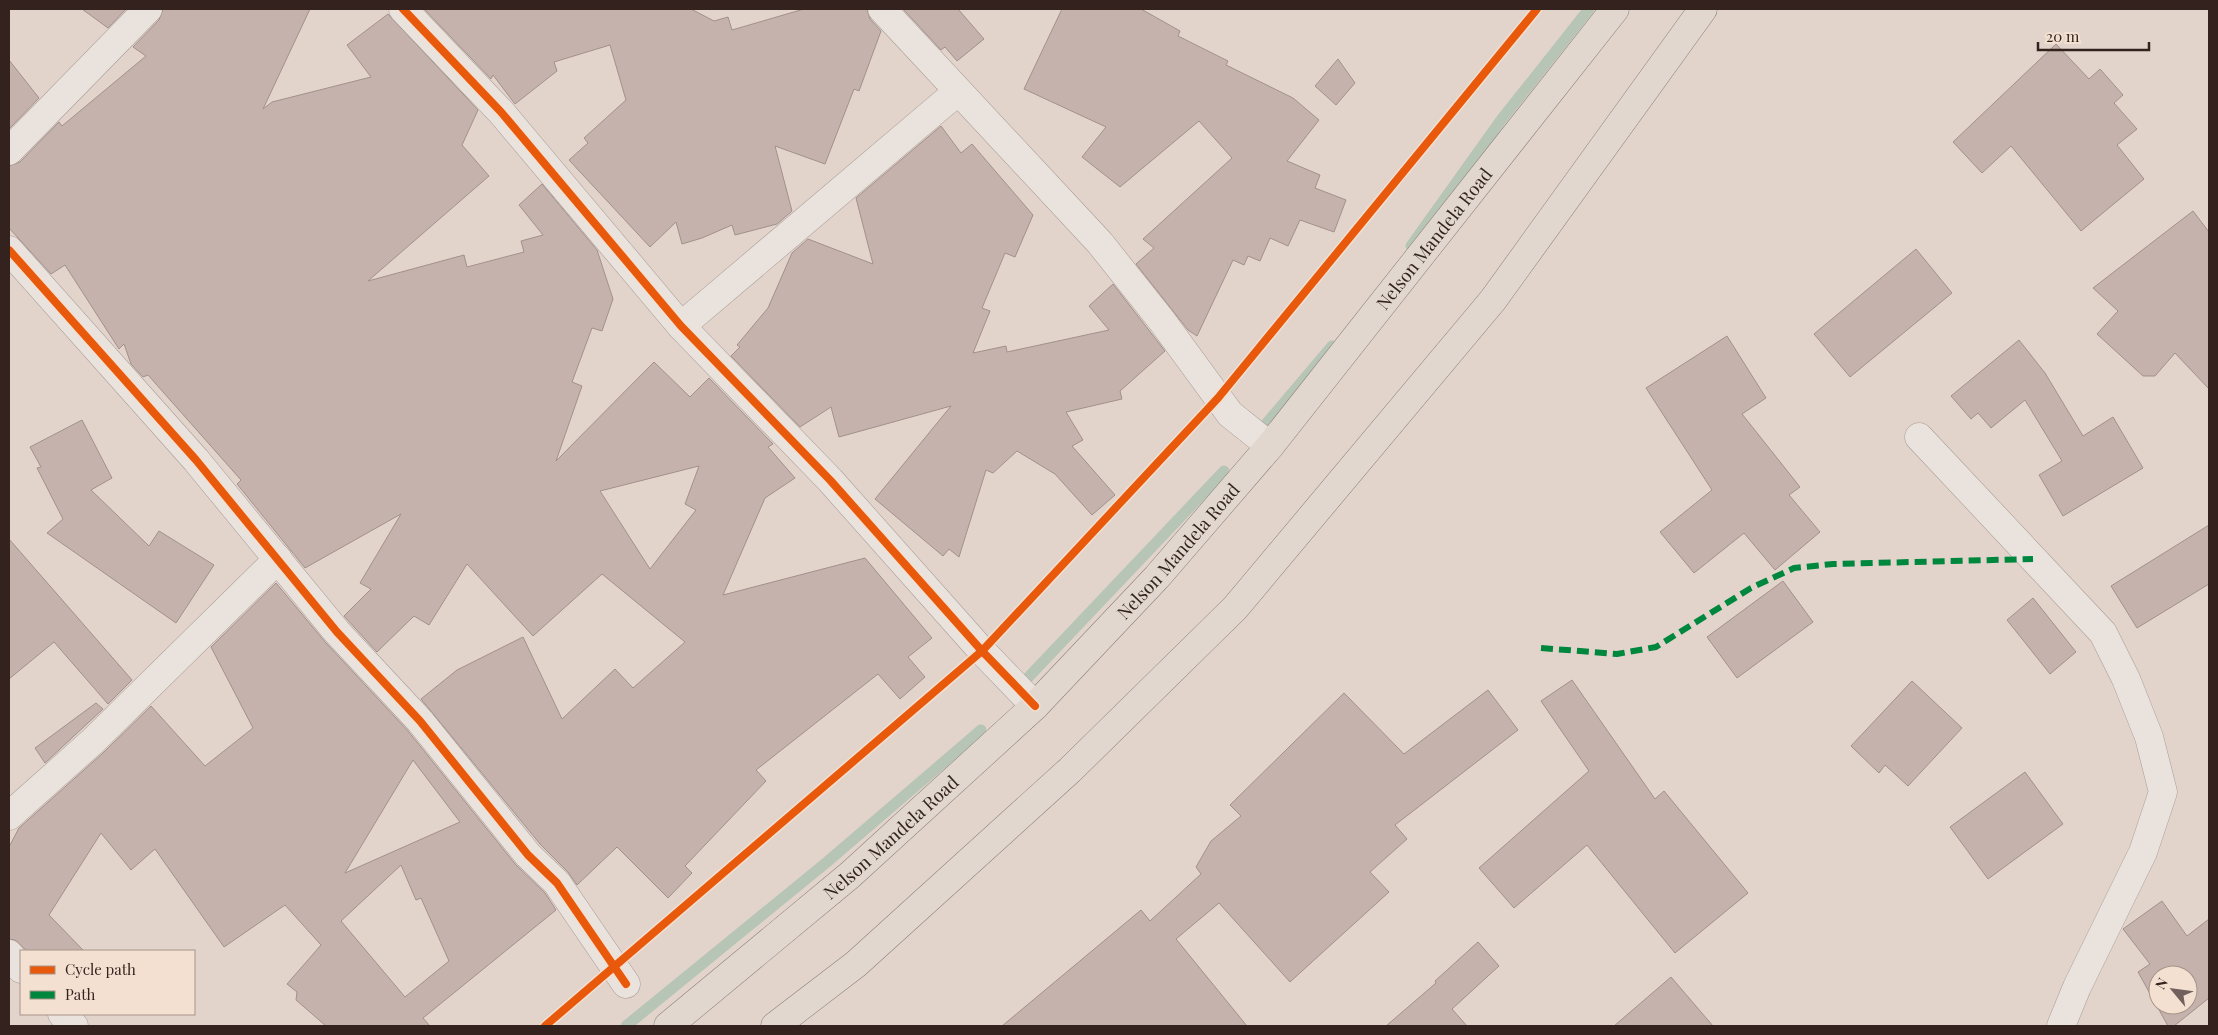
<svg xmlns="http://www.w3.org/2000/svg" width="2218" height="1035" viewBox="0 0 2218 1035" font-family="'Playfair Display',serif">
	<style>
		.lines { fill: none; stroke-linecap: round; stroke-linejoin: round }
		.stream { stroke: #b7c5b7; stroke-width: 11 }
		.building { fill: #c5b2ac; stroke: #a2908b; fill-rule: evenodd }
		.minor-casing { stroke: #a79b95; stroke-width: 29 }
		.major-casing { stroke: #8c807b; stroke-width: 29 }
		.minor { stroke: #eae2dd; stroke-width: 28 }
		.major { stroke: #e1d7ce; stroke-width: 28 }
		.quiet { stroke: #00873e; stroke-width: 6; stroke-dasharray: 12 6; stroke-linecap: butt }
		.cycleway-casing { stroke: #f3e0d1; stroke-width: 11 }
		.cycleway { stroke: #e8590c; stroke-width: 8 }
		.labels { text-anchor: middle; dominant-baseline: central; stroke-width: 4; stroke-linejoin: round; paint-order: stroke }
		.street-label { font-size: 18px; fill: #34221e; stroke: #f3e0d1 }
	</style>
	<rect width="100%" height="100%" fill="#e2d4cb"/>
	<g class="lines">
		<!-- stream -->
		<g class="stream">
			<path d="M1411,246L1501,120L1589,9"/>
			<path d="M1260,431L1332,346"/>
			<path d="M1021,685L1224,471"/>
			<path d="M626,1026L827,862L981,730"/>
		</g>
	</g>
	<!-- building -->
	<g class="building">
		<path d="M82,9H126L108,28Z"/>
		<path d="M163,9H310L263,109L272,102L371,77L347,45L388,14L478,110L462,145L489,176L368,281L464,255L467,267L524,252L521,241L543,235L519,205L542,184L597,250L613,299L602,331L592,328L572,382L582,386L556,461L654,362L690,397L709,378L773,444L768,447L795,478L765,498L723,595L865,558L932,638L908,657L925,677L900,699L878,674L756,770L766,781L685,866L692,873L668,898L617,847L577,885L568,872L540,844L421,699L457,670L523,637L562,719L615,669L633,688L685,642L602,574L533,636L467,564L429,625L414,616L377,652L344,616L371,589L360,583L401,514L305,568L237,484L241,480L148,375L143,377L131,364L124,344L119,349L65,265L51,274L9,228V166L20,162L59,122L62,126L146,56L133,47L159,20ZM699,466L685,504L696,510L650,569L600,491Z"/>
		<path d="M424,9H691L714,21L728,17L732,30L804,9H867L870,19L881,31L859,91L854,89L825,164L775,146L792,211L777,224L735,235L732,225L702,238L682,244L676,222L650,247L569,160L588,143L584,138L626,100L610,45L554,62L557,71L515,104L493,75L491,79Z"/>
		<path d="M903,9H958L984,39L957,61L945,47L941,50Z"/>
		<path d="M1062,9H1141L1180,31L1178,36L1228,61L1226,65L1293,98L1319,120L1287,161L1320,175L1315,188L1346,200L1334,232L1300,220L1288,246L1270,238L1260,261L1248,256L1244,265L1233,260L1197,336L1188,330L1136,264L1154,248L1143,239L1232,158L1199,121L1120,187L1082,157L1106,127L1024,89Z"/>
		<path d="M2056,44L2089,79L2100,69L2123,95L2114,103L2137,129L2117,145L2144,179L2081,231L2011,146L1982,173L1953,142Z"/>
		<path d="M1338,59L1355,83L1336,105L1315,86Z"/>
		<path d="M9,60L39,98L9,129Z"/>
		<path d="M941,126L961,153L972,144L1033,215L1015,257L1005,253L982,308L990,311L973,353L1006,346L1007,352L1109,330L1089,306L1113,284L1165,351L1120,391L1122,399L1066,412L1083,440L1072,446L1115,495L1092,515L1055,474L1017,451L993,473L986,470L959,557L949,549L943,556L875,499L951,406L839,437L831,407L800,427L731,356L740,347L737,345L768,308L792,253L808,239L873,264L856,198Z"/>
		<path d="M2193,211L2209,232V389L2175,353L2155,376H2143L2097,334L2118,311L2093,288Z"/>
		<path d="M1916,249L1952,293L1850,377L1814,334Z"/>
		<path d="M1727,336L1766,398L1742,414L1800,487L1789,495L1820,532L1775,570L1744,533L1694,573L1660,532L1712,490L1646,388Z"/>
		<path d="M2019,340L2045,373L2083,436L2113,417L2143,468L2063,516L2039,475L2062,461L2025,400L1991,428L1978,413L1971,419L1951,396Z"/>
		<path d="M82,420L112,478L91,490L149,546L159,531L214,565L176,623L47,533L63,519L37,468L41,467L30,447Z"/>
		<path d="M2209,525V584L2137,628L2111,586Z"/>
		<path d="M9,539L132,680L108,704L54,642L9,679Z"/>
		<path d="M1783,581L1813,622L1737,678L1707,637Z"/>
		<path d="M276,583L326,643L408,731L516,865L545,893L556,910L423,1018L430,1026H326L296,1000L297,992L287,984L321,945L285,905L224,947L155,849L131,870L101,833L49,915L84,951H27L15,940L9,939V847L19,828L103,753L151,706L205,766L253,728L211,647ZM413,760L460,822L345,873ZM401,865L416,900L421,898L449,961L405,997L341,921Z"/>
		<path d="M2033,598L2076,652L2050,674L2007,620Z"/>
		<path d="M1572,680L1655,799L1664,791L1748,893L1675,953L1587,845L1514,908L1479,868L1589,771L1541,701Z"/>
		<path d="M1912,681L1962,728L1908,786L1885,765L1879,773L1851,746Z"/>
		<path d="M1488,690L1518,730L1395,825L1407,839L1370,872L1389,892L1290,982L1219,903L1176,939L1247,1026H1002L1141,910L1150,921L1201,874L1196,867L1211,841L1241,816L1230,805L1344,693L1404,754Z"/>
		<path d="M96,703L103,709L45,763L35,748Z"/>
		<path d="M2025,772L2063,824L1988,879L1950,827Z"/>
		<path d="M2162,901L2187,936L2209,919V998L2174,1026H2168L2138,972L2150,964L2123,929ZM2158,975H2188V1005H2158Z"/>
		<path d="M1478,942L1499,966L1452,1009L1467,1026H1386L1436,983L1435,981Z"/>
		<path d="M1671,977L1713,1026H1614Z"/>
	</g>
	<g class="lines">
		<defs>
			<g id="minor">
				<path d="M403,9L501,112L681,326L830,480L982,651L1035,706"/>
				<path d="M882,9L1100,243L1162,321L1230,414L1270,446"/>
				<path d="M9,151L148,9"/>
				<path d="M9,250L196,460L337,632L420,721L528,855L557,883L626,984"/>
				<path d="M681,326L957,92"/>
				<path d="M1919,437L2103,633L2126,679L2149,737L2163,792L2143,852L2077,987L2061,1026"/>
				<path d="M9,816L93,741L278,559"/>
				<path d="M9,954L21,969"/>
				<path d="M62,1014L74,1026"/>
			</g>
			<g id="major">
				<path id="s1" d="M668,1026L850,875L1035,706L1157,577L1270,446L1615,9"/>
				<path d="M775,1026L856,964L1070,770L1235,608L1493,300L1703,9"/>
			</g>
		</defs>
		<!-- minor casing -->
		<use href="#minor" class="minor-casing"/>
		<!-- major casing -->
		<use href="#major" class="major-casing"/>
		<!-- minor -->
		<use href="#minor" class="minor"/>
		<!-- major -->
		<use href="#major" class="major"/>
		<!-- quiet -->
		<path class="quiet" d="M1541,648L1617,654L1656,647L1751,588L1794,568L1833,564L2033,559"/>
		<defs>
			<g id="cycleway">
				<path d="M403,9L501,112L681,326L830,480L982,651L1035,706"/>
				<path d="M9,250L196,460L337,632L420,721L528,855L557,883L626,984"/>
				<path d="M545,1026L982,651L1218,398L1537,9"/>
			</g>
		</defs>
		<!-- cycleway casing -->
		<use href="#cycleway" class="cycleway-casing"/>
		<!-- cycleway -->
		<use href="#cycleway" class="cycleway"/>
	</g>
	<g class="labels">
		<!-- street labels -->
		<g class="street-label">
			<text stroke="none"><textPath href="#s1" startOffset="1102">Nelson Mandela Road</textPath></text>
			<text stroke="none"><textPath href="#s1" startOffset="698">Nelson Mandela Road</textPath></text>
			<text stroke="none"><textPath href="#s1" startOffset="292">Nelson Mandela Road</textPath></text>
		</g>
	</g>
	<!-- border -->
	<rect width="2218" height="1035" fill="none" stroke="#34221e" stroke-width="20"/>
	<!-- legend -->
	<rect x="20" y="950" width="175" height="65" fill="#f3e0d1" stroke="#a79489"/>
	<rect x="30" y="966" width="25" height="8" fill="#e8590c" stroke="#a79489"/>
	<text x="65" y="975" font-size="15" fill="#34221e">Cycle path</text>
	<rect x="30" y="991" width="25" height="8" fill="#00873e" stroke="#a79489"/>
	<text x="65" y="1000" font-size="15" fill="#34221e">Path</text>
	<!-- north arrow -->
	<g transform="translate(2173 990) rotate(299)"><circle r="24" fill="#f3e0d1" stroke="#a79489"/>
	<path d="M0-4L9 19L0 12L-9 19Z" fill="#71605b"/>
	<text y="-8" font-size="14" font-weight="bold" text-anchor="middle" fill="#34221e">N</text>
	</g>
	<!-- scale -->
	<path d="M2038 42v8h111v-8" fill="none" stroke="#34221e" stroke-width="2.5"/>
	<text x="2046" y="42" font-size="15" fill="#34221e" stroke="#f3e0d1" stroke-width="4" paint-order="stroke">20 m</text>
</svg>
